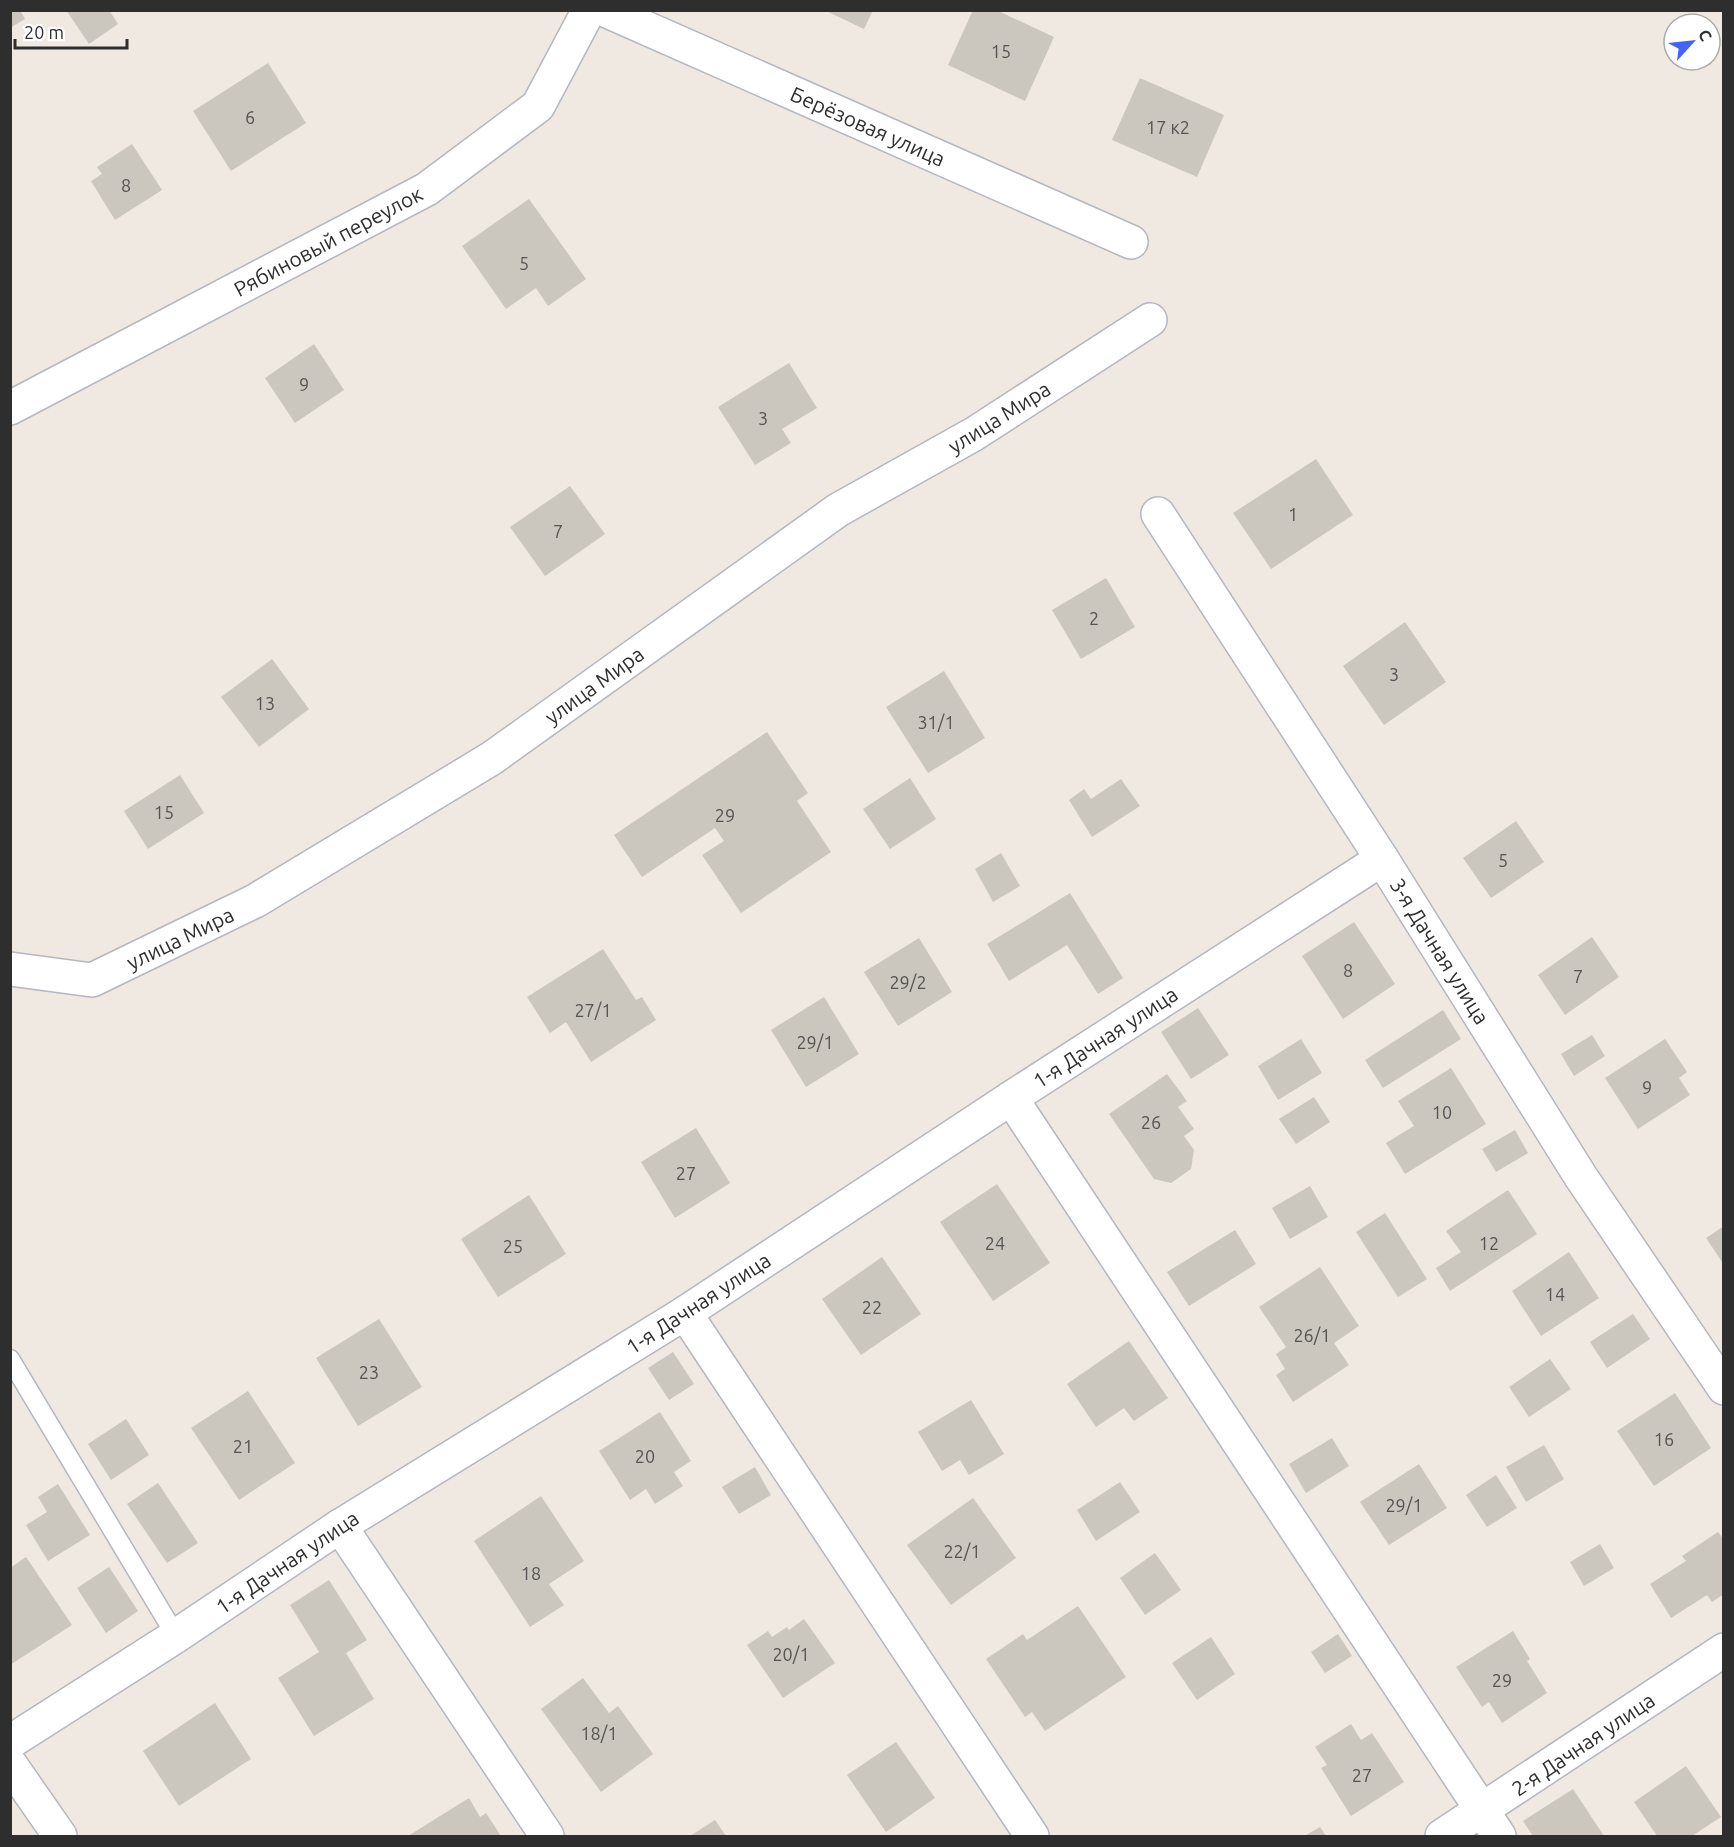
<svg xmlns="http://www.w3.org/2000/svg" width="1734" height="1847" viewBox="0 0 1734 1847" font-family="Ubuntu,sans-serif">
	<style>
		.building { fill: #cbc7bf }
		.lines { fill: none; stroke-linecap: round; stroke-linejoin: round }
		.lane-casing { stroke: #b4b7c1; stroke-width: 21 }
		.street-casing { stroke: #b4b7c1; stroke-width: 36 }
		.lane { stroke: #fff; stroke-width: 18 }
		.street { stroke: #fff; stroke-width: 33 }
		.labels { text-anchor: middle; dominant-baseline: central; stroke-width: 6; stroke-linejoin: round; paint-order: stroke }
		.number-label { font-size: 18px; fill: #555452 }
		.street-label { font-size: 21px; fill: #2e2e2e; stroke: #fff }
	</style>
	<rect width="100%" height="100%" fill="#efe9e1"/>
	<!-- building -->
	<g class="building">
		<path d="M10,10H20L25,19L10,28Z"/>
		<path d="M66,10H109L118,24L89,44Z"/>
		<path d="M824,10H873L864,29Z"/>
		<path d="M973,10H996L1054,37L1025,101L948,65Z"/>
		<path d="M268,63L306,123L231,171L193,111Z"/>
		<path d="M1140,78L1224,115L1197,177L1112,140Z"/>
		<path d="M132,144L162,190L115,220L91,181L102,174L97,167Z"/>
		<path d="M529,199L586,279L548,306L536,288L506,309L462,246Z"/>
		<path d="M314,344L344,390L295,423L265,378Z"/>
		<path d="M789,363L817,408L782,429L791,443L755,465L718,407Z"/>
		<path d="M1316,459L1353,515L1271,569L1233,513Z"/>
		<path d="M570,486L605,534L545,576L510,527Z"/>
		<path d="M1106,578L1135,627L1081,659L1052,610Z"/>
		<path d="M1405,622L1446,682L1384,725L1343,666Z"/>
		<path d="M272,659L309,709L259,747L221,697Z"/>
		<path d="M944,671L985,738L928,773L886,707Z"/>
		<path d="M767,732L808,793L797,801L831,852L741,913L702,855L724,841L715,828L642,877L614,835Z"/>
		<path d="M180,775L204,813L148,849L124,811Z"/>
		<path d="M910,778L936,819L890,849L863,809Z"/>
		<path d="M1121,779L1140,806L1092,837L1069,800L1084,789L1091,799Z"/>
		<path d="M1516,821L1544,862L1491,898L1463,858Z"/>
		<path d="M1001,853L1020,886L993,902L975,869Z"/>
		<path d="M1070,893L1123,978L1098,994L1067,945L1009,981L987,944Z"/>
		<path d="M1354,922L1395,984L1343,1019L1302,956Z"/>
		<path d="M1592,937L1619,977L1565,1015L1538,975Z"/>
		<path d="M919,938L952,992L898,1026L864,972Z"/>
		<path d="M603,949L636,1000L642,997L656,1020L591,1062L566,1022L550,1033L527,997Z"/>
		<path d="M824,997L859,1054L806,1087L771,1030Z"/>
		<path d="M1198,1008L1229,1055L1191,1079L1161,1032Z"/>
		<path d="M1443,1010L1461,1039L1383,1088L1365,1060Z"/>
		<path d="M1592,1035L1605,1056L1574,1076L1561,1054Z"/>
		<path d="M1301,1039L1322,1073L1278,1100L1258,1066Z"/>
		<path d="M1665,1039L1687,1072L1679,1078L1690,1095L1638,1129L1605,1078Z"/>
		<path d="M1451,1068L1486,1124L1405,1174L1386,1143L1414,1126L1398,1101Z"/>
		<path d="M1167,1074L1187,1101L1178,1107L1194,1129L1184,1136L1194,1150L1191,1169L1171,1183L1154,1179L1109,1114Z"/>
		<path d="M1314,1097L1330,1122L1296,1144L1279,1119Z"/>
		<path d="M696,1128L730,1183L675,1218L641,1162Z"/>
		<path d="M1515,1130L1528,1153L1496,1172L1482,1149Z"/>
		<path d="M997,1184L1050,1263L993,1301L940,1222Z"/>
		<path d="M1310,1186L1328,1217L1290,1239L1272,1208Z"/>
		<path d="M1508,1190L1537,1234L1450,1291L1436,1268L1461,1252L1446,1231Z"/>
		<path d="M529,1195L566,1254L498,1297L461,1239Z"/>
		<path d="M1385,1213L1427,1279L1398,1297L1356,1232Z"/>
		<path d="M1724,1226V1265L1706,1238Z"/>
		<path d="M1235,1230L1256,1264L1189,1306L1167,1272Z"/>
		<path d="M1569,1252L1599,1298L1541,1336L1512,1291Z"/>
		<path d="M882,1257L921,1314L861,1355L822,1299Z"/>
		<path d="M1320,1267L1359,1326L1334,1343L1349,1365L1293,1402L1276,1375L1285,1369L1276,1354L1286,1347L1259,1307Z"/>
		<path d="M1633,1314L1650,1339L1607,1368L1590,1342Z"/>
		<path d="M379,1319L422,1387L358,1426L316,1358Z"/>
		<path d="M1129,1341L1168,1398L1134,1421L1124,1408L1096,1427L1067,1384Z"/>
		<path d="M673,1352L694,1384L669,1400L648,1368Z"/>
		<path d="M1550,1359L1571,1389L1529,1417L1509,1387Z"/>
		<path d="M248,1391L295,1463L239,1500L191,1428Z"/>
		<path d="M1675,1393L1711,1448L1654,1486L1617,1431Z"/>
		<path d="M971,1400L1004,1454L969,1475L960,1460L942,1471L918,1432Z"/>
		<path d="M660,1412L691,1461L674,1472L683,1486L655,1504L646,1489L630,1500L599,1451Z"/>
		<path d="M126,1419L149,1455L111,1480L88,1444Z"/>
		<path d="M1332,1438L1349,1466L1306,1493L1289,1464Z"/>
		<path d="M1544,1445L1564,1479L1526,1502L1506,1467Z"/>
		<path d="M1419,1464L1447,1508L1389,1545L1360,1502Z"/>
		<path d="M755,1467L771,1495L739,1514L722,1487Z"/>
		<path d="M1496,1475L1517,1508L1487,1527L1466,1495Z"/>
		<path d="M1120,1482L1140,1512L1096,1541L1077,1510Z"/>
		<path d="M158,1483L198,1543L167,1563L127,1504Z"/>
		<path d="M58,1484L90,1535L48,1561L26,1525L47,1512L38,1497Z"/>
		<path d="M541,1496L584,1561L549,1584L564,1605L530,1627L474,1541Z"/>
		<path d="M973,1498L1016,1558L951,1605L907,1545Z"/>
		<path d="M1718,1532L1724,1540V1594L1712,1602L1707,1595L1671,1618L1650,1584L1686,1561L1682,1556Z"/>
		<path d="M1600,1544L1614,1568L1584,1586L1570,1562Z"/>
		<path d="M1155,1553L1181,1590L1145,1615L1120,1578Z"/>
		<path d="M26,1557L72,1625L10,1665V1568Z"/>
		<path d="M109,1567L138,1611L106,1633L77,1588Z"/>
		<path d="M329,1580L367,1640L346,1653L374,1699L314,1736L278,1678L319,1652L290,1605Z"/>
		<path d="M1078,1606L1126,1677L1045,1731L1032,1712L1025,1717L986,1659L1023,1634L1027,1640Z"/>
		<path d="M804,1619L835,1663L783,1698L747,1645L768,1631L772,1637L787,1627L789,1630Z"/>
		<path d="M1513,1631L1530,1659L1527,1661L1547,1693L1502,1723L1489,1702L1482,1707L1456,1667Z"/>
		<path d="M1338,1634L1352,1656L1325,1673L1311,1652Z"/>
		<path d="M1211,1637L1235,1674L1197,1700L1172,1663Z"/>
		<path d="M583,1678L609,1713L618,1706L653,1754L601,1792L541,1709Z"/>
		<path d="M215,1703L251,1759L179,1806L143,1751Z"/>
		<path d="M1351,1724L1361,1740L1372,1733L1404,1782L1351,1816L1321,1768L1327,1765L1315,1747Z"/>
		<path d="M896,1742L935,1798L886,1832L847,1775Z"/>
		<path d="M1686,1766L1721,1817L1692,1836H1657L1634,1802Z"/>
		<path d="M1573,1789L1604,1836H1533L1523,1821Z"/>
		<path d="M469,1798L480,1817L486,1813L501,1836H408Z"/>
		<path d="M715,1820L726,1836H690Z"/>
		<path d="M1320,1827L1326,1836H1304Z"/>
	</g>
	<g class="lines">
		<defs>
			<path id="lane" d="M10,1359L176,1636"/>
			<g id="street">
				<path d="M605,10L1131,242"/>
				<path d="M10,408L427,189L538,106L589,10"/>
				<path d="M1158,514L1382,859L1581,1177L1724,1388"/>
				<path d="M10,969L92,980L255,901L492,758L838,510L974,434L1150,320"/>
				<path d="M1011,1098L1499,1836"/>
				<path d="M685,1313L1032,1836"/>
				<path d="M340,1526L547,1836"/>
				<path d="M10,1742L176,1636L340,1526L685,1313L1011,1098L1382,859"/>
				<path d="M10,1764L60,1836"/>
				<path d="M1442,1836L1724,1650"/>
			</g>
		</defs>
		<!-- lane casing -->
		<use href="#lane" class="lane-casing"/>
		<!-- street casing -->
		<use href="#street" class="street-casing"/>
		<!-- lane -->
		<use href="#lane" class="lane"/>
		<!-- street -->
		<use href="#street" class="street"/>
	</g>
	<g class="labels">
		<!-- number labels -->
		<g class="number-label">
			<text x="1001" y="51">15</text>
			<text x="250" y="117">6</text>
			<text x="1168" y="127">17 к2</text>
			<text x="126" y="185">8</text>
			<text x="524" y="263">5</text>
			<text x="304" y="384">9</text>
			<text x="763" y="418">3</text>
			<text x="1293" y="514">1</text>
			<text x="558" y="531">7</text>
			<text x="1094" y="618">2</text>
			<text x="1394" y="674">3</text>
			<text x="265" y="703">13</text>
			<text x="936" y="722">31/1</text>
			<text x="164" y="812">15</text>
			<text x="725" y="815">29</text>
			<text x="1503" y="860">5</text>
			<text x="1348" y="970">8</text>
			<text x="1578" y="976">7</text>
			<text x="908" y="982">29/2</text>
			<text x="593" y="1010">27/1</text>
			<text x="815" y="1042">29/1</text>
			<text x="1647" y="1087">9</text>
			<text x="1442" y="1112">10</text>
			<text x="1151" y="1122">26</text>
			<text x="686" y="1173">27</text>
			<text x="995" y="1243">24</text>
			<text x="1489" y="1243">12</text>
			<text x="513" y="1246">25</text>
			<text x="1555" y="1294">14</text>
			<text x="872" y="1307">22</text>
			<text x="1312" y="1335">26/1</text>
			<text x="369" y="1372">23</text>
			<text x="1664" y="1439">16</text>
			<text x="243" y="1446">21</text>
			<text x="645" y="1456">20</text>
			<text x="1404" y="1505">29/1</text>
			<text x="962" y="1551">22/1</text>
			<text x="531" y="1573">18</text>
			<text x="791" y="1654">20/1</text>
			<text x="1502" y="1680">29</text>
			<text x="599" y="1733">18/1</text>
			<text x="1362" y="1775">27</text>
		</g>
		<!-- street labels -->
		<g class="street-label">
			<text transform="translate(868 126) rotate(24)">Берёзовая улица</text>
			<text transform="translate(328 241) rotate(-28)">Рябиновый переулок</text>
			<text transform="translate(999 417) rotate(-32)">улица Мира</text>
			<text transform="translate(594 685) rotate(-36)">улица Мира</text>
			<text transform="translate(180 938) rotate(-26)">улица Мира</text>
			<text transform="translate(1440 951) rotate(58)">3-я Дачная улица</text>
			<text transform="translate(1105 1037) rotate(-33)">1-я Дачная улица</text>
			<text transform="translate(698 1303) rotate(-33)">1-я Дачная улица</text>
			<text transform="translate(287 1562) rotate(-34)">1-я Дачная улица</text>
			<text transform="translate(1583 1744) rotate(-34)">2-я Дачная улица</text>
		</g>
	</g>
	<!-- border -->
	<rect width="1734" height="1847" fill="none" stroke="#2e2e2e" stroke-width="24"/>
	<!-- north arrow -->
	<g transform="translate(1692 42) rotate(63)"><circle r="28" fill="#ffffff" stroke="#ababab" stroke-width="1.5"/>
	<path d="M0-4.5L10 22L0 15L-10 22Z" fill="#4264fb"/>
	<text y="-9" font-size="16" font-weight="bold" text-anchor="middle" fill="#2e2e2e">С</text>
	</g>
	<!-- scale -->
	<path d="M15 39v9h112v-9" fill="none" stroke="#2e2e2e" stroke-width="3"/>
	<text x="24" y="39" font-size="18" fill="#2e2e2e" stroke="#ffffff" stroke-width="4.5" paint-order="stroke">20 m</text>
</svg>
